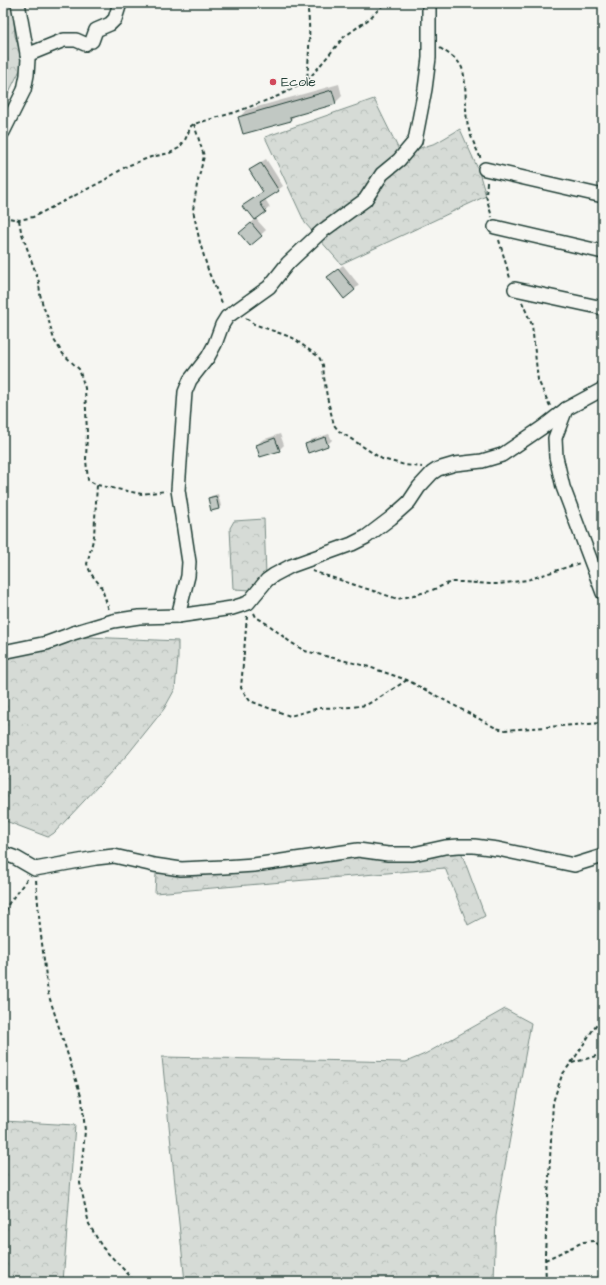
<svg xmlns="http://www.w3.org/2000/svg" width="606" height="1285" viewBox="0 0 606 1285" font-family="'Architects Daughter',sans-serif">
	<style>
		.forest { fill: url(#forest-crowns); stroke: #7a8c85 }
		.shadow { fill: #0003 }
		.building { fill: #c1c8c3; stroke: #1f3d34 }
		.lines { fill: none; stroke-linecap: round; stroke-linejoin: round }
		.minor-casing { stroke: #1f3d34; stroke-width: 16 }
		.path { stroke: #1f3d34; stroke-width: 2; stroke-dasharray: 4 3; stroke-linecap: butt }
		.minor { stroke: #f6f6f2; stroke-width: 13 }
		.poi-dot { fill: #d1495b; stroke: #f6f6f2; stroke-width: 1.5 }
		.labels { text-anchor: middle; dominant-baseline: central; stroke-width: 3; stroke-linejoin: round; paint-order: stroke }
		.poi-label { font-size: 14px; fill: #1f3d34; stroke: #f6f6f2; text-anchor: start }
	</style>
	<defs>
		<pattern id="forest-crowns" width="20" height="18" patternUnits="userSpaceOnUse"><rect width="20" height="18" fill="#d6dbd6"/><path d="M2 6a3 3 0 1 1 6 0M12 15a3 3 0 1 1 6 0" fill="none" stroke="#b7bdb8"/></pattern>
	</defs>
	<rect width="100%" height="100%" fill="#f6f6f2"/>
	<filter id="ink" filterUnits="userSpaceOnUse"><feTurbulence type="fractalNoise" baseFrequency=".025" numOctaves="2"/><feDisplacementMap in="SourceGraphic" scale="8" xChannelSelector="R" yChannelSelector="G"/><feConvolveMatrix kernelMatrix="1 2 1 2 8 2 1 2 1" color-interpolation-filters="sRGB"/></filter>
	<g filter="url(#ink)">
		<!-- forest -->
		<g class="forest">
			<path d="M3,3H13L15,36L24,62L3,104Z"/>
			<path d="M374,99L401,154L436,143L460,129L478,169L486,196L341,264L305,223L265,137Z"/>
			<path d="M264,519L266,576L252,590L233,589L230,528L234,521Z"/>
			<path d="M66,636L178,641V658L175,689L164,709L128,754L54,833L48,837L3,820V652Z"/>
			<path d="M459,846L485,916L468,925L445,868L155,893L156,874L181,869Z"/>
			<path d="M505,1009L531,1023L496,1215L494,1282H185L162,1057L406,1062L425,1054Z"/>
			<path d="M3,1121L75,1125L63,1282H3Z"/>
		</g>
		<!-- shadow -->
		<g class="shadow">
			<path d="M339,84L342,96L335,103L296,115L290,120L239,118L246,110Z"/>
			<path d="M266,159L283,186L278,190L265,199L270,207L256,219L266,230L251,244L245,228L256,219L248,202L263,191L250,171L255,166Z"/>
			<path d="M343,265L359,285L354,290L333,273Z"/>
			<path d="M280,434L284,445L279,450L257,445L262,440Z"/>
			<path d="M329,434L332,440L327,445H306L311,440Z"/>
			<path d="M218,494L221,506L219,508L212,510L209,498L211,496Z"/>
		</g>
		<!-- building -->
		<g class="building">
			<path d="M332,90L336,104L290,117L291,121L243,134L238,117Z"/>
			<path d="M261,163L279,191L260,203L266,212L255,220L248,211L246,212L242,206L263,192L249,170Z"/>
			<path d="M251,223L262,236L250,246L239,233Z"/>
			<path d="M338,269L355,290L344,299L327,277Z"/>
			<path d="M325,437L328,446L308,453L305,444Z"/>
			<path d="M275,438L280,451L260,457L256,445Z"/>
			<path d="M216,496L219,509L211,511L208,498Z"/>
		</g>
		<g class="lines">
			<defs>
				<g id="minor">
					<path d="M92,41L96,30L110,24L115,19L120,3"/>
					<path d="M27,55L64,40H76L85,44"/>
					<path d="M3,132L24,90L27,75L28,59L18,3"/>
					<path d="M485,169L603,196"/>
					<path d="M495,227L603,252"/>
					<path d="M515,289L603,308"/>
					<path d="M566,409L555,438L556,457L563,487L603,593"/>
					<path d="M178,616L188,576L189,562L178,490L185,392L190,380L208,357L215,344L222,325L227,317L269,287L288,263L321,232L365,200L382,174L399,160L415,141L425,89L429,58V3"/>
					<path d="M3,652L47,643L66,636L73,633L113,621L139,617L178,616L232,608L248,603L267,580L274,575L291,566L352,544L366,537L391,518L409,502L419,487L432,473L438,469L455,464L482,461L502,455L543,427L566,409L603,389"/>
					<path d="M3,853L16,858L35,869L96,858L114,856L154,865L181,869L224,867L254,865L358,850L388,854H413L445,847L459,846H474L498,849L574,865L603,856"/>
				</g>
			</defs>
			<!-- minor casing -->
			<use href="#minor" class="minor-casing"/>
			<!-- path -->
			<g class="path">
				<path d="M307,3C311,29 309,53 307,80"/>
				<path d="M440,48C447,53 457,58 461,66C467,76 465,108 467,121C469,134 475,146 481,159"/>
				<path d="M194,124L204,156L197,185L193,210L200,243L209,273L223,305"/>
				<path d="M487,182L486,196L492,217"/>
				<path d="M3,217L19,220L33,217L103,181L127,166L151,157L170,153L179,148L185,140L191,126L194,124L236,112L278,96L304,83L307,81L344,37L369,19L385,3"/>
				<path d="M19,220L21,231L39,282L40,294L43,306L48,318L54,340L63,354L79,369L85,388L87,433L86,460L88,480L97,485L94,536L87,564L91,574L101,586L109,610"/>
				<path d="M499,240L510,278"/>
				<path d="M522,302L532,325L538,380L550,406"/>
				<path d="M246,318L254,324L293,338L319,357L323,365L324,377L327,397L334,425L339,431L382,459L405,465L422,467"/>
				<path d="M97,485L142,494L166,491"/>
				<path d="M312,571L398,599L430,591L451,582H461L490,584H499L527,580L580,563"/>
				<path d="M254,613L256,617L269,625L290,642L305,651L366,666L407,680L496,728L504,730L603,723"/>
				<path d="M247,616L241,688L250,701L290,716L319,708L352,707L366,705L379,698L407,680"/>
				<path d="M36,880L40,927L48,993L82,1099L85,1131L80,1183L89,1224L102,1247L130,1276L134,1282"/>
				<path d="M3,918L9,903L28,878"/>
				<path d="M572,1063L603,1054"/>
				<path d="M545,1260L583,1242L594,1241L603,1248"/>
				<path d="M546,1282L545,1254L553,1102L562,1075L576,1056L603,1014"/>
			</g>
			<!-- minor -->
			<use href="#minor" class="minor"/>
		</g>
	</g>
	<!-- markers -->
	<circle class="poi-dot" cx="273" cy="82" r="4"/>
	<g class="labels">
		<!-- poi labels -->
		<g class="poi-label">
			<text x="281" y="82">Ecole</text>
		</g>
	</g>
	<!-- margin -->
	<rect width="606" height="1285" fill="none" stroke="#f6f6f2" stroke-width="16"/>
	<rect x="8" y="8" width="590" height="1269" fill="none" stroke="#1f3d34" stroke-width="1.5" filter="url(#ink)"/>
</svg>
